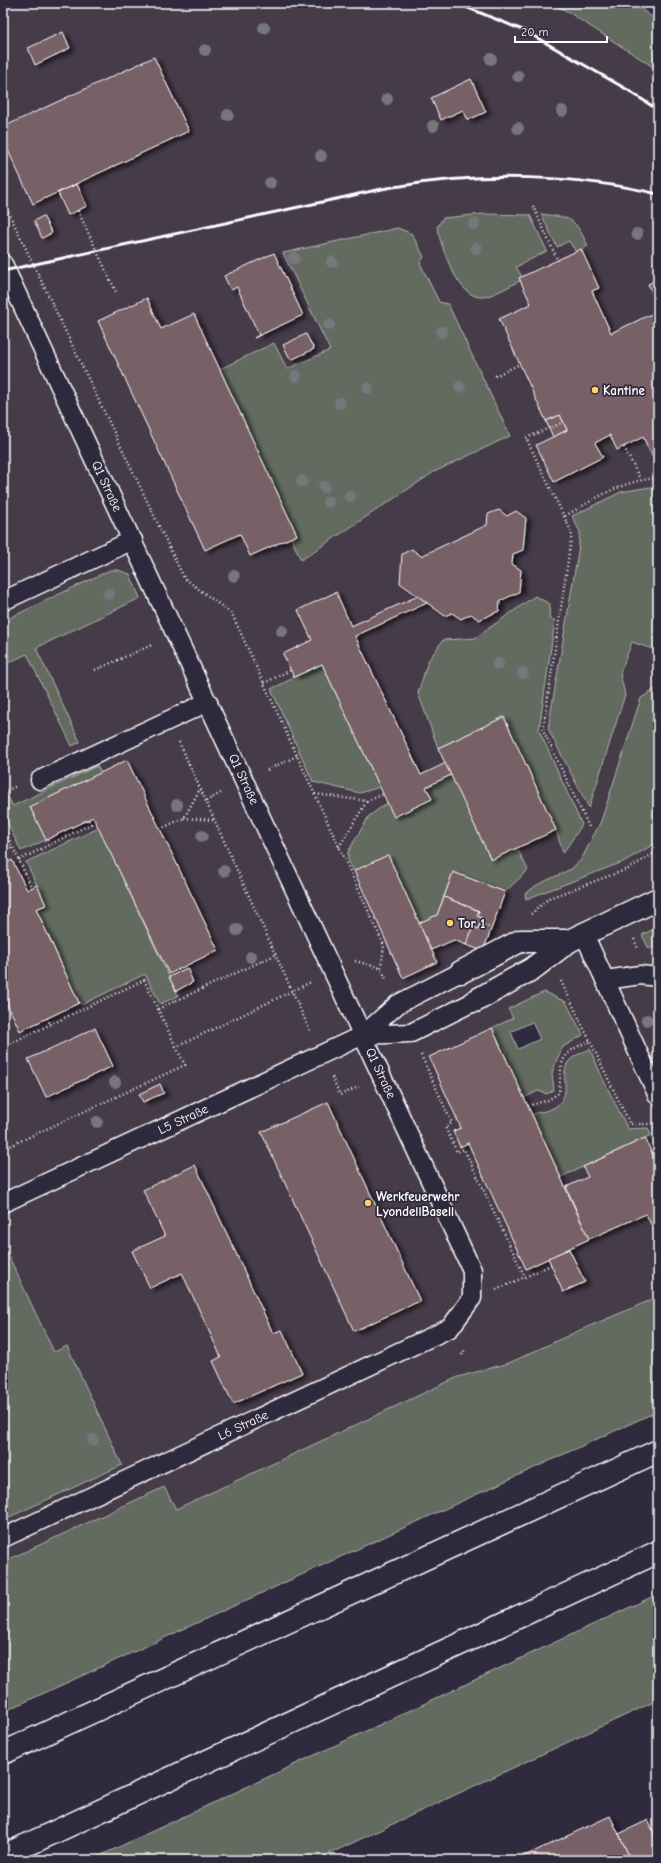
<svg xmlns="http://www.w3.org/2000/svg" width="661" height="1863" viewBox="0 0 661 1863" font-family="'Comic Neue',sans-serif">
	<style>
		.built { fill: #453a49; fill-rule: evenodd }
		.green { fill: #636b5f; stroke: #b1b5af; fill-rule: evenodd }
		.building { fill: #776166; stroke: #fff; filter: url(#shadow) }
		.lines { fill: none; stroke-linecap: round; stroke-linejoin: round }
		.service-casing { stroke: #fff; stroke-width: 21 }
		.minor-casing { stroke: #fff; stroke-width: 25 }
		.motorway-casing { stroke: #fff; stroke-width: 25 }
		.path { stroke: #fff; stroke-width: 2.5; stroke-dasharray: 1 3; stroke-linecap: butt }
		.service { stroke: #2f2a3d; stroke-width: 18 }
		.minor { stroke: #2f2a3d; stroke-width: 22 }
		.motorway { stroke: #2f2a3d; stroke-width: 22 }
		.rail { stroke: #fff; stroke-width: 3 }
		.tree { fill: #76767c }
		.poi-dot { fill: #ffd166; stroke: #2f2a3d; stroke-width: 1.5 }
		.labels { text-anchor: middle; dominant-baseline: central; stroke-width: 3.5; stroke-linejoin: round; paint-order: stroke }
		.poi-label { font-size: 13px; font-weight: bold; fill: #fff; stroke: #2f2a3d; text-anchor: start }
		.street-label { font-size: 13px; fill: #fff; stroke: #2f2a3d }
	</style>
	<defs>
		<filter id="shadow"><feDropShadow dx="4.5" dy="2.5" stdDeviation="2" flood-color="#0009"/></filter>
	</defs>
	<rect width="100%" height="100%" fill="#2f2a3d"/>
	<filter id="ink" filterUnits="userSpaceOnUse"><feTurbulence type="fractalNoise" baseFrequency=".025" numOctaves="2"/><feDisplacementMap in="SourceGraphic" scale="8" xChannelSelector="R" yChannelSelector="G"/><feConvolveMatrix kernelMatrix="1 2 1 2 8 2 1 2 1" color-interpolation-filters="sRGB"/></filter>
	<g filter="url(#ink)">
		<!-- built -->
		<path class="built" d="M3,3H617L658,31V516L548,729L589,808L625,695L620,673L632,641L658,651V684L657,688L641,698L658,787V1297L578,1331L509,1363L458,1377L3,1590V1520L122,1465L67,1347L54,1352L3,1244V665L27,654L71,746L80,742L35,648L110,570L3,621ZM426,787L505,892L453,872L437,915L388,855L369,816L387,803ZM99,828L176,991L160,1004L146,973L80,1005L36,910L46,905L26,862ZM566,1002L583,1035L563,1047L557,1059L552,1073L554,1090L538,1091L524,1098L492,1028L513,1018L508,1010Z"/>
		<!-- green -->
		<g class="green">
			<path d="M549,3H633L658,21V70L565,10Z"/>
			<path d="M483,214L530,215L547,251L516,267L522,277L520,281C511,285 493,296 483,297C458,300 441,246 437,227L443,218Z"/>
			<path d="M541,214C572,218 574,217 588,246L576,252L569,241L557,247Z"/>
			<path d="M398,228L412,234L424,257L420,263L439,302L448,304L510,436L434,472L301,560L291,538L296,535L220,369L274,343L287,369L330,350L283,253Z"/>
			<path d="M650,487L658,489V651L632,642L620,673L625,695L589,808L548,729L578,552L580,532L572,516L621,492Z"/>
			<path d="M110,570H118L130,574L140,598L36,648L80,742L72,746L27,654L3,665V621Z"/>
			<path d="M535,596L550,604L549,619L555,620L539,730L582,825L563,853L556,830L504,717L438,748L418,693L428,661L443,640L475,638Z"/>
			<path d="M322,664L380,787L360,793L313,782L271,689Z"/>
			<path d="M658,684V842L623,862L526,899L525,894L537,885L571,869L581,860L601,821L641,698L657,688Z"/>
			<path d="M97,766L101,773L30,807L46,840L21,851L3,814V799L8,797L13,806Z"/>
			<path d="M451,775L517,848L528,870L505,892L453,872L437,915L419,923L388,856L354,871L348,860V852L369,816L387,803Z"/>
			<path d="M99,828L178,996L160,1004L145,974L81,1005L36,909L46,905L26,862Z"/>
			<path d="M658,927V944L649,949L642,935Z"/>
			<path d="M544,992L566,1002L583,1035L563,1047L557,1059L552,1073L554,1090L547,1094L538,1091L524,1098L492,1028L513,1018L508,1009ZM532,1022L540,1039L518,1049L511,1032Z"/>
			<path d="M590,1049L603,1079L628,1129L648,1128L651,1135L561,1177L532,1114C539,1112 549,1111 555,1107C573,1094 560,1080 567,1064C571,1056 582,1053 590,1049Z"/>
			<path d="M3,1244L54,1352L67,1346L122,1465L3,1520Z"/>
			<path d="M658,1297V1411L3,1712V1562L164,1487L176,1509L458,1377L509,1363L578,1331Z"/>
			<path d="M658,1594V1700L316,1860H91Z"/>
		</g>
		<!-- building -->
		<g class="building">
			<path d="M63,32L70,48L35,65L28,48Z"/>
			<path d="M154,57L189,131L33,204L3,140V127Z"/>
			<path d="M471,79L486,112L468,120L463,110L441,120L431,98Z"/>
			<path d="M77,184L87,206L68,215L58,193Z"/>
			<path d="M43,216L52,233L42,238L34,221Z"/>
			<path d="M581,249L599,288L592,291L611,333L658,311V458L652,456L643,437L617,450L610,435L595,443L603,457L554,482L536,445L567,430L560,415L546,421L499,319L531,304L519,278Z"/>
			<path d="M274,253L303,315L254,338L259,335L237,287L231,290L224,276Z"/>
			<path d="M658,279V305L648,284Z"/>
			<path d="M147,298L161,329L194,314L297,535L250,556L240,534L205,550L98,321Z"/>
			<path d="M306,334L314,349L291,360L283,345Z"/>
			<path d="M560,415L567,430L553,437L546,421Z"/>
			<path d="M499,510L507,516L516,511L526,518L523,550L513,554L512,564L521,570L519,592L500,601L499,611L479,620L471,614L461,619L452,613L445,616L400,583L402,554L412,549L421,556L487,525L488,514Z"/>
			<path d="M336,592L351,626L418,596L427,603L355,636L421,775L446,763L451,775L426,787L432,799L394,817L322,664L294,677L283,654L312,640L298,610Z"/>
			<path d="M504,717L556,830L491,860L438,748Z"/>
			<path d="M127,760L218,950L169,974L93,817L46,840L30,807Z"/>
			<path d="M388,855L437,962L403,978L354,871Z"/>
			<path d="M12,860L27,890L37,885L46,905L36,909L79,1003L20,1031L3,995V864Z"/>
			<path d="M453,872L505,892L483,951L466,945L473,927L478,929L482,918L477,916L479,911L444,897Z"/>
			<path d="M444,897L479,911L477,916L482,918L478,929L473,927L466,945L454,940L431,950L419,923L437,915Z"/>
			<path d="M187,968L193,982L176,991L169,977Z"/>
			<path d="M95,1028L113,1066L46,1097L28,1059Z"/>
			<path d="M492,1028L589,1239L526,1269L468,1143L460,1147L453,1131L461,1128L429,1057Z"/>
			<path d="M160,1084L164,1093L143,1102L139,1094Z"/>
			<path d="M328,1102L420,1301L354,1331L261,1132Z"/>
			<path d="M645,1138L658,1166V1239L646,1214L589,1239L566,1187L588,1177L583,1167Z"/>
			<path d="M195,1165L273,1333L282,1330L302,1373L233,1404L213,1361L221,1357L182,1273L150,1288L132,1251L165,1236L143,1190Z"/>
			<path d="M569,1249L585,1282L563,1292L548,1258Z"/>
			<path d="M610,1816L630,1857L624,1860H521L520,1858Z"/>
			<path d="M648,1820L658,1842V1860H631L619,1834Z"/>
		</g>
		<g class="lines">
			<defs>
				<g id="service">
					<path d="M3,264L472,1270V1298L450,1328L3,1538"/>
					<path d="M3,601L133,540"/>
					<path d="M40,780L208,702"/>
					<path d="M584,934L658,1096"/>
					<path d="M606,980L640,975L658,977"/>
					<path d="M363,1035L411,1033L475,1001"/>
					<path d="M3,1203L363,1035L398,1004L461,972"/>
				</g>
				<g id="minor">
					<path d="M461,972L520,941H569"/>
					<path d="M475,1001L532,969L569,941L658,899"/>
				</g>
				<g id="motorway">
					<path d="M3,1753L658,1451"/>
					<path d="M3,1856L658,1552"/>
				</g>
			</defs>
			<!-- service casing -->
			<use href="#service" class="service-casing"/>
			<!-- minor casing -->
			<use href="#minor" class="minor-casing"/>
			<!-- motorway casing -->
			<use href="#motorway" class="motorway-casing"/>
			<!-- path -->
			<g class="path">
				<path d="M3,201L184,578L232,614L384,945L381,968L387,981"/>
				<path d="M533,206L558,261"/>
				<path d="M78,211L116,292"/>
				<path d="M495,376L520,364"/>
				<path d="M564,422L526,438L572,533L543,730L589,827"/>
				<path d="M624,447L640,479"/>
				<path d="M565,516C597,498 620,481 658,478"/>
				<path d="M95,670L152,645"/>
				<path d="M264,683L291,670"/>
				<path d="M179,742L311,1033"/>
				<path d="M267,770L297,756"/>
				<path d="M3,792L17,786"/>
				<path d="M315,794L367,801L384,794"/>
				<path d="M206,801L221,793"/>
				<path d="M184,818L214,820"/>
				<path d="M3,826L32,888"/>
				<path d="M160,829L184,818L200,789"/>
				<path d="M339,847L367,801"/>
				<path d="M3,851L13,847"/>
				<path d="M19,860L91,824L88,819"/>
				<path d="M531,914L549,898L628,869L658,851"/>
				<path d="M480,924L489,927"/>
				<path d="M634,939L638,949"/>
				<path d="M355,961L381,968"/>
				<path d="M561,981L630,1124H652L658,1137"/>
				<path d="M158,1009L275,955"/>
				<path d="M47,1018L51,1025"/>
				<path d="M3,1047L144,980L176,1047"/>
				<path d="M421,1055L452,1123L445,1127L457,1152L464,1149L525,1277L551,1265"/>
				<path d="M332,1077L340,1095L359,1087"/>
				<path d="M528,1106L548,1100L559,1093C562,1062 557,1054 590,1041"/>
				<path d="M3,1149L185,1065L176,1047L311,982"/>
				<path d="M496,1290L525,1277"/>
				<path d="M462,1355L465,1349"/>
			</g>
			<!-- service -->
			<use href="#service" class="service"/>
			<!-- minor -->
			<use href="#minor" class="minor"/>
			<!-- motorway -->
			<use href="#motorway" class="motorway"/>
			<!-- rail -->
			<g class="rail">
				<path d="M456,3L525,31L628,90L658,110"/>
				<path d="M3,271L350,196C367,192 384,188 401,186C481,172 579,175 658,194"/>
			</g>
		</g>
		<!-- trees -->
		<g class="tree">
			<circle cx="264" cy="28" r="6"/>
			<circle cx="205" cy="50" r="6"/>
			<circle cx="491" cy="59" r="6"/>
			<circle cx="518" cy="76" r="6"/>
			<circle cx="387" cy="99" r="6"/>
			<circle cx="562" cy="111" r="6"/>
			<circle cx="228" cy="115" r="6"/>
			<circle cx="433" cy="126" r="6"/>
			<circle cx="518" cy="128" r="6"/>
			<circle cx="321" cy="156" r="6"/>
			<circle cx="270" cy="183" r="6"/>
			<circle cx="474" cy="224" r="6"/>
			<circle cx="637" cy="234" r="6"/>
			<circle cx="476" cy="248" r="6"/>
			<circle cx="294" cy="258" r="6"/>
			<circle cx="332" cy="262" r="6"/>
			<circle cx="329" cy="325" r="6"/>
			<circle cx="442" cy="332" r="6"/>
			<circle cx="296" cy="376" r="6"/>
			<circle cx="460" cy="387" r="6"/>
			<circle cx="368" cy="388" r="6"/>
			<circle cx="340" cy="403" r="6"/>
			<circle cx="302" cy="481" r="6"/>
			<circle cx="324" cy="487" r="6"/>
			<circle cx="350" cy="496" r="6"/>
			<circle cx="328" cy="502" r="6"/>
			<circle cx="234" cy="576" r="6"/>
			<circle cx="109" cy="594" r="6"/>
			<circle cx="282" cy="631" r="6"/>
			<circle cx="498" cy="664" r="6"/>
			<circle cx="523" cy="673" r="6"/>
			<circle cx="177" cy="805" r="6"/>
			<circle cx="202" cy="836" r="6"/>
			<circle cx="224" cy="871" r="6"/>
			<circle cx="237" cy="930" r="6"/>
			<circle cx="251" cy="957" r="6"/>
			<circle cx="647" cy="1020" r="6"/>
			<circle cx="115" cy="1082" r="6"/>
			<circle cx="97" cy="1122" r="6"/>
			<circle cx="93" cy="1440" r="6"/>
		</g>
	</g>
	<!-- markers -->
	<g class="poi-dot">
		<circle cx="595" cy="390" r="4"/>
		<circle cx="450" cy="923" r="4"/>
		<circle cx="368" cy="1203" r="4"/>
	</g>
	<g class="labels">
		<!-- poi labels -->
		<g class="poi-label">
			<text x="603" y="390">Kantine</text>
			<text x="458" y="923">Tor 1</text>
			<text x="376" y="1196">Werkfeuerwehr<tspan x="376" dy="15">LyondellBasell</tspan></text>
		</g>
		<!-- street labels -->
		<g class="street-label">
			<text transform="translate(107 486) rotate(65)">Q1 Straße</text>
			<text transform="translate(244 779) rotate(65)">Q1 Straße</text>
			<text transform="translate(381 1073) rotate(65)">Q1 Straße</text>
			<text transform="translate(183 1119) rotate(-25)">L5 Straße</text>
			<text transform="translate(243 1425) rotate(-25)">L6 Straße</text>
		</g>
	</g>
	<!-- margin -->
	<rect width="661" height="1863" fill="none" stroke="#2f2a3d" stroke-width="16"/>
	<rect x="8" y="8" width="645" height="1847" fill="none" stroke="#fff" stroke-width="1.5" filter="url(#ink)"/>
	<!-- scale -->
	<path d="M515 36v6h92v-6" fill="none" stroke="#ffffff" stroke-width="2"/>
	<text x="521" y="36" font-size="12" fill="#ffffff" stroke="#2f2a3d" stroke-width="3" paint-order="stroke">20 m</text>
</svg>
